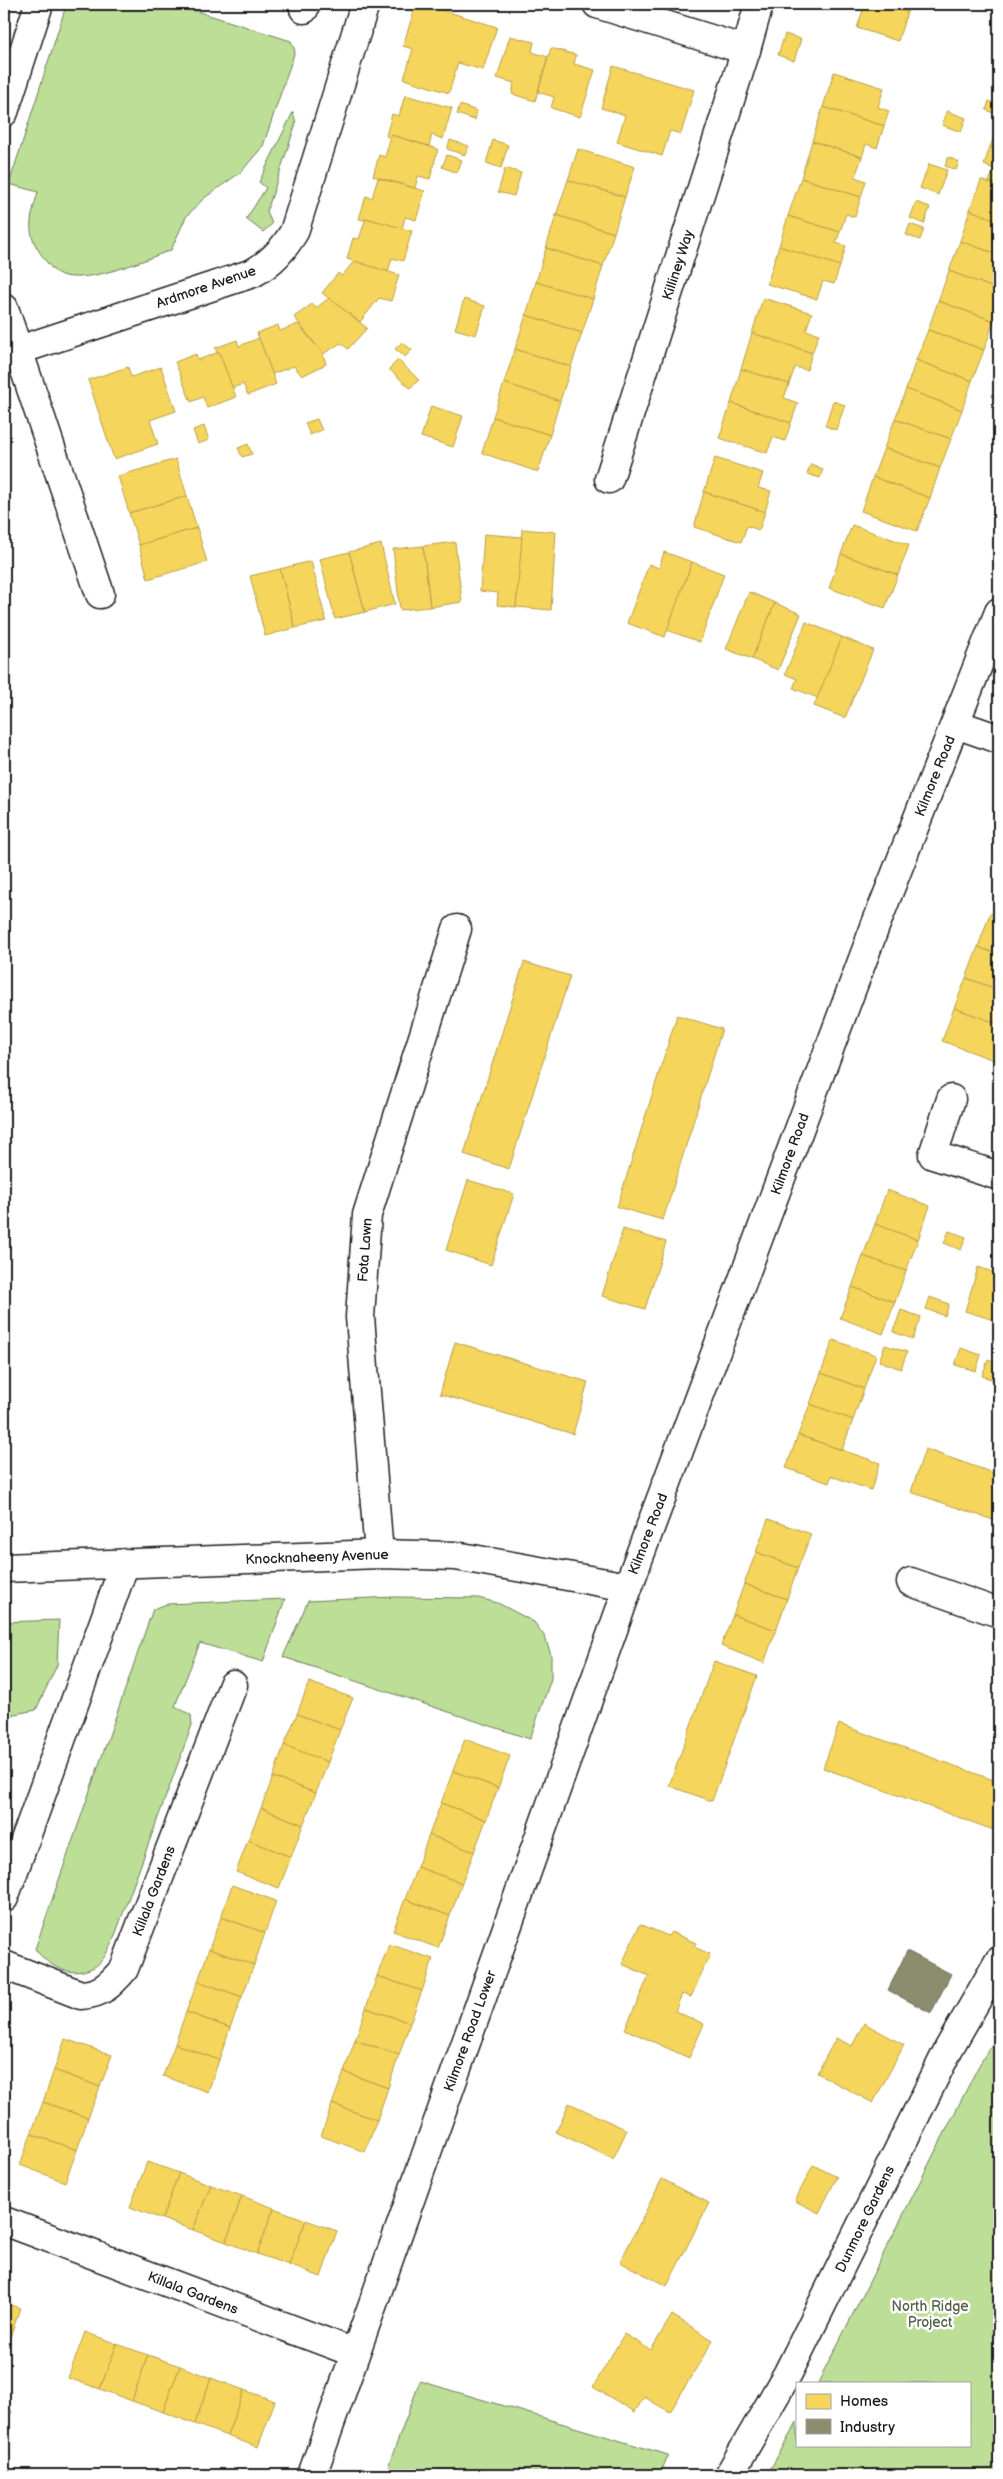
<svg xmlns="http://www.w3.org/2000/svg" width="1003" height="2479" viewBox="0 0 1003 2479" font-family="'Balsamiq Sans',sans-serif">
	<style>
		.green { fill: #bdde97; stroke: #6c7d5a }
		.homes { fill: #f6d55c; stroke: #b59e49 }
		.industry { fill: #8c8c6e; stroke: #6a6a55 }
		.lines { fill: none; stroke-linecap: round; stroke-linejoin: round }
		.minor-casing { stroke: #1c1c1c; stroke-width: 31 }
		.tertiary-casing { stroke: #1c1c1c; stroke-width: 31 }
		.minor { stroke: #fff; stroke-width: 28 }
		.tertiary { stroke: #fff; stroke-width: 28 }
		.labels { text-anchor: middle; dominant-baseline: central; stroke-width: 5; stroke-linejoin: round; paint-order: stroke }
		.street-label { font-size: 14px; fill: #1c1c1c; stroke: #fff }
		.park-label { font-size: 14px; fill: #546047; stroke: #fff }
	</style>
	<rect width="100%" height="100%" fill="#fff"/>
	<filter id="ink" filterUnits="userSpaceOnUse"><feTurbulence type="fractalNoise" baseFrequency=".02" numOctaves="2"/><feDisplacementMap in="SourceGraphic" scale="10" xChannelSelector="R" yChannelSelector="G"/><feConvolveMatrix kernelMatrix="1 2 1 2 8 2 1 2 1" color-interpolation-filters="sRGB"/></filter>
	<g filter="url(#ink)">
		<!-- green -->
		<g class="green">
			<path d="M76,4H174L291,41L295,51L263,146L241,172L203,199L186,217L171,250C147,259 78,289 56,272C51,269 47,262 43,257C25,232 30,220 38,192L9,184L65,9Z"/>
			<path d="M293,112L296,123L267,211L272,224L263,232L246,219L266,188L259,182Z"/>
			<path d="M393,1597L478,1598L498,1603L534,1622L545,1637L551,1655V1679L530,1739L283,1657L308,1601Z"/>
			<path d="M285,1599L263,1662L200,1643L175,1706L191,1715L192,1725L114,1938C109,1948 104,1962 94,1967C71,1979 49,1967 35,1949L153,1609L167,1604Z"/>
			<path d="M59,1620L57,1665L36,1710L4,1716V1622Z"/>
			<path d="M999,2032V2475H767L797,2422V2445H969V2383H818L978,2067Z"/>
			<path d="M420,2381L668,2455L660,2475H385Z"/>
		</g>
		<!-- homes -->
		<g class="homes">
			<path d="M416,4H423L497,27L483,70L458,63L449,93L404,79L413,49L403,46Z"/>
			<path d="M865,4H882L907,12L898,41L857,28Z"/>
			<path d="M882,4H910L907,12Z"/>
			<path d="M785,34L801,39L794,61L778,55Z"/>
			<path d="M510,36L534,42L532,52L548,57L535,101L512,94L514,83L497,78Z"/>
			<path d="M551,48L576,55L574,64L595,70L580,117L551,108L554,97L538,92Z"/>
			<path d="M613,66L694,90L681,134L670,131L662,156L617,142L625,115L601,108Z"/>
			<path d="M834,72L884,88L878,107L889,111L884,126L823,107Z"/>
			<path d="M405,95L452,108L443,139L432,135L429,146L391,135V138L386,136L392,114L399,116Z"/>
			<path d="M989,101L999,105V115L986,110Z"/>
			<path d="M460,105L477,111L475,120L457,114Z"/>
			<path d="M823,107L884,126L877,148L866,144L862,157L812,141Z"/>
			<path d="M947,111L966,118L961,132L942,125Z"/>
			<path d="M998,126H999V150L990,147Z"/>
			<path d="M391,135L438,149L430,179L418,176L415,188L373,176L379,155L385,157Z"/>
			<path d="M450,140L469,146L465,155L447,149Z"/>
			<path d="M493,140L508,145L501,168L486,163Z"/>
			<path d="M812,141L862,157L855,177L866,181L861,197L801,178Z"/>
			<path d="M990,147L999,150V186L989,182L994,169L984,165Z"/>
			<path d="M578,149L635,167L625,197L568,180Z"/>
			<path d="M447,155L462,160L457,173L442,167Z"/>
			<path d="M948,157L959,162L956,170L945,166Z"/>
			<path d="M929,164L947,170L938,195L920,188Z"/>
			<path d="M505,168L521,173L514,196L498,192Z"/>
			<path d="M378,178L425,191L416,220L405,217L402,229L366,218L365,220L359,219L366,196L372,198Z"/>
			<path d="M801,178L861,197L855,217L846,214L840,232L788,216Z"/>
			<path d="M568,180L625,197L614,233L556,215Z"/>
			<path d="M981,180L999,186V221L970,210Z"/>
			<path d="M916,202L930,207L924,224L910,218Z"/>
			<path d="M970,210L999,221V255L960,241Z"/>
			<path d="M556,215L614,233L603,266L546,248Z"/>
			<path d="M788,216L840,232L836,243L846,246L840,266L779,246Z"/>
			<path d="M366,218L412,231L403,261L392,258L388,272L347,259L353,238L359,239Z"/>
			<path d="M910,224L924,229L920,240L906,235Z"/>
			<path d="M960,241L999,255V290L949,271Z"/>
			<path d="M779,246L840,266L834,284L823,281L817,299L767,284Z"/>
			<path d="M546,248L603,266L593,299L536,282Z"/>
			<path d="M354,261L399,275L391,301L379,298L360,322L322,293L338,273L342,276Z"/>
			<path d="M949,271L999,290V307L994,321L938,301Z"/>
			<path d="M536,282L593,299L582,333L526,315Z"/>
			<path d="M329,298L367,328L348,349L341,343L323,354L294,317L312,304L316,308Z"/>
			<path d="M763,298L812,313L806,330L819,334L812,353L752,333Z"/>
			<path d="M464,299L485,306L476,335L455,329Z"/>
			<path d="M938,301L994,321L984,350L928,330Z"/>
			<path d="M526,315L582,333L571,367L515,349Z"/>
			<path d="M298,324L323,354L326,364L302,376L294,366L272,374L257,333L278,325L280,331Z"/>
			<path d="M928,330L984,350L972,381L916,360Z"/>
			<path d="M752,333L812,353L807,370L795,367L789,384L741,369Z"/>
			<path d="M259,338L276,384L248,395L243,384L232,388L219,352L217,353L215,348L237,340L239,346Z"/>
			<path d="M402,342L412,350L405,357L395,349Z"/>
			<path d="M515,349L571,367L560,401L504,383Z"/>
			<path d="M219,352L236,397L207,408L203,397L191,402L175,362L196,354L198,360Z"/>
			<path d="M398,360L419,380L410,388L389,369Z"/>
			<path d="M916,360L972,381L962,410L906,389Z"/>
			<path d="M128,367L131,377L161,367L176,411L150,420L158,444L114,459L88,380Z"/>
			<path d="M741,369L789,384L784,398L798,403L791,423L731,403Z"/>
			<path d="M504,383L560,401L550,435L493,417Z"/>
			<path d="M906,389L962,410L951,439L895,419Z"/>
			<path d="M833,401L845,405L836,430L825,426Z"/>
			<path d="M731,403L791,423L785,441L773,437L767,453L719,438Z"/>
			<path d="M431,406L463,416L453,447L421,437Z"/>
			<path d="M493,417L550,435L538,472L482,453Z"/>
			<path d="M317,419L322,430L310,435L305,423Z"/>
			<path d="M895,419L951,439L940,468L884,448Z"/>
			<path d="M204,426L209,440L198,444L193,430Z"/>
			<path d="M248,444L252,454L242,457L238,448Z"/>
			<path d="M884,448L940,468L930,498L873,477Z"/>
			<path d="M715,458L763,473L758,488L771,491L765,512L704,492Z"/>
			<path d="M176,459L187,496L129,513L118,476Z"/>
			<path d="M811,464L823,469L820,478L807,474Z"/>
			<path d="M873,477L930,498L917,531L861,511Z"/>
			<path d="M704,492L765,512L759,530L747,526L741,542L694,527Z"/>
			<path d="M187,496L197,528L139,545L129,513Z"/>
			<path d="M852,525L909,545L898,575L841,554Z"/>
			<path d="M197,528L207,562L148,579L139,545Z"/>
			<path d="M522,529L556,532L551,610L516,607Z"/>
			<path d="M484,534L522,537L516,607L497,605L498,593L480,591Z"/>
			<path d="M455,542L462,602L430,607L423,546Z"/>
			<path d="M381,544L395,604L365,612L349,552Z"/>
			<path d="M423,546L430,607L400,610L393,549Z"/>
			<path d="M349,552L365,612L335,619L320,559Z"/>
			<path d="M664,552L692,562L665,637L627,623L649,564L659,568Z"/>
			<path d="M841,554L898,575L885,608L829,588Z"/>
			<path d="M311,561L326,621L295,628L280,569Z"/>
			<path d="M692,562L724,574L700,642L667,630Z"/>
			<path d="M280,569L295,628L265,636L250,576Z"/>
			<path d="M749,592L775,603L752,659L726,649Z"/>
			<path d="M775,603L801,614L778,670L752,659Z"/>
			<path d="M806,622L842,637L818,698L793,688L797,679L785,674Z"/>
			<path d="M842,637L873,650L845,718L814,706Z"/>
			<path d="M990,913L999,916V955L978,947Z"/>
			<path d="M978,947L999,955V990L966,978Z"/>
			<path d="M524,962L570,976L509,1169L464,1154Z"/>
			<path d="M966,978L999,990L998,1024L954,1008Z"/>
			<path d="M954,1008L999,1024V1062L942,1041Z"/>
			<path d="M677,1015L722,1029L663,1220L617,1207Z"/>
			<path d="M468,1180L514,1194L491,1265L446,1250Z"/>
			<path d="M887,1190L930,1206L918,1240L875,1224Z"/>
			<path d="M875,1224L918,1240L906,1271L863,1256Z"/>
			<path d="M623,1229L666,1242L645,1309L602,1296Z"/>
			<path d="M949,1231L966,1237L961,1250L944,1243Z"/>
			<path d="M863,1256L906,1271L895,1302L852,1287Z"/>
			<path d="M978,1267L999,1274L997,1321L965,1311Z"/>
			<path d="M852,1287L895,1302L883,1334L840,1318Z"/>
			<path d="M930,1297L949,1304L945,1316L926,1309Z"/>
			<path d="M901,1310L921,1317L913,1339L893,1332Z"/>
			<path d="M833,1340L876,1355L864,1389L821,1373Z"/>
			<path d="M455,1342L588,1382L573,1434L440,1394Z"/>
			<path d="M885,1345L907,1352L901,1369L879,1361Z"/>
			<path d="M961,1348L981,1355L976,1371L955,1365Z"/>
			<path d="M988,1360L999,1364L994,1380L982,1376Z"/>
			<path d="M821,1373L864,1389L853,1420L810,1404Z"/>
			<path d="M810,1404L853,1420L842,1450L798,1435Z"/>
			<path d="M798,1435L880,1463L871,1490L831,1476L829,1483L786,1468Z"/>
			<path d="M925,1449L999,1475V1522L911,1492Z"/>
			<path d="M768,1519L811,1534L798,1568L756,1552Z"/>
			<path d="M756,1552L798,1568L787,1599L744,1584Z"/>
			<path d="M744,1584L787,1599L776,1630L733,1615Z"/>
			<path d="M733,1615L776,1630L764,1663L721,1646Z"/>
			<path d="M714,1661L757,1676L712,1801L669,1786Z"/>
			<path d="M309,1682L353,1698L340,1730L297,1714Z"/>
			<path d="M297,1714L340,1730L328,1762L284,1745Z"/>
			<path d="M839,1724L999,1782V1832L823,1768Z"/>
			<path d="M465,1739L510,1756L498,1788L453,1771Z"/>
			<path d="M284,1745L328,1762L316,1793L273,1777Z"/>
			<path d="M453,1771L498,1788L486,1820L441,1803Z"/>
			<path d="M273,1777L316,1793L303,1825L261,1808Z"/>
			<path d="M441,1803L486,1820L474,1852L429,1835Z"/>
			<path d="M261,1808L303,1825L291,1857L248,1840Z"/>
			<path d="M429,1835L474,1852L462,1883L417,1867Z"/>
			<path d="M248,1840L291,1857L279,1888L236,1872Z"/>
			<path d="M417,1867L462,1883L450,1916L405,1899Z"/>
			<path d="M232,1885L276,1901L265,1933L221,1917Z"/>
			<path d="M405,1899L450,1916L438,1948L393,1931Z"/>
			<path d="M221,1917L265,1933L254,1965L209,1949Z"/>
			<path d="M640,1924L668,1936L671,1932L696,1943L694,1947L710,1954L691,1997L682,1994L675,2011L704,2024L689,2058L625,2029L649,1976L622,1964Z"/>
			<path d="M389,1944L433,1959L422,1991L377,1976Z"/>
			<path d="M209,1949L254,1965L242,1997L198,1981Z"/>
			<path d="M377,1976L422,1991L410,2023L366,2008Z"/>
			<path d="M198,1981L242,1997L230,2028L186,2012Z"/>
			<path d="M366,2008L410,2023L399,2055L355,2040Z"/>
			<path d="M186,2012L230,2028L219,2060L175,2044Z"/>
			<path d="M864,2023L904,2045L873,2103L817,2073L836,2038L852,2046Z"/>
			<path d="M65,2039L112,2055L100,2087L54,2070Z"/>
			<path d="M355,2040L399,2055L388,2088L344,2072Z"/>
			<path d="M175,2044L219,2060L208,2092L163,2076Z"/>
			<path d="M54,2070L100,2087L88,2118L43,2102Z"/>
			<path d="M344,2072L388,2088L377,2120L332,2104Z"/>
			<path d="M43,2102L88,2118L77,2150L31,2134Z"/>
			<path d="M569,2103L627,2130L613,2159L556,2132Z"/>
			<path d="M332,2104L377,2120L365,2152L321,2136Z"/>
			<path d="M31,2134L77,2150L65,2182L20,2165Z"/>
			<path d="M147,2162L179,2173L162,2219L130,2207Z"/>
			<path d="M813,2165L837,2177L819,2213L795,2201Z"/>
			<path d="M179,2173L211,2185L193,2230L162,2219Z"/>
			<path d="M662,2179L709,2203L667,2286L620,2262Z"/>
			<path d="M211,2185L242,2196L226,2242L193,2230Z"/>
			<path d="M242,2196L274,2208L257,2254L226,2242Z"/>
			<path d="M274,2208L306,2220L289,2265L257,2254Z"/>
			<path d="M306,2220L337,2231L321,2277L289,2265Z"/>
			<path d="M4,2303L20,2308L8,2343L4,2341Z"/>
			<path d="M672,2315L713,2340L670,2412L644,2397L635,2412L593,2387L624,2334L651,2350Z"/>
			<path d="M85,2332L117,2344L100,2389L68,2378Z"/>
			<path d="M117,2344L148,2355L132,2401L100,2389Z"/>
			<path d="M148,2355L180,2366L163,2412L132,2401Z"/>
			<path d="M180,2366L211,2378L195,2424L163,2412Z"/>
			<path d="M211,2378L244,2390L227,2436L195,2424Z"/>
			<path d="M244,2390L275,2401L258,2447L227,2436Z"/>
			<path d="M4,2408L12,2411L4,2431Z"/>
		</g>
		<!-- industry -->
		<path class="industry" d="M907,1951L951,1974L931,2013L888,1990Z"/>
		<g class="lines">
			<defs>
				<g id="minor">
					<path d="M597,4L746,50L759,4"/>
					<path d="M304,9L305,4"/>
					<path d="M4,112L39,4"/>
					<path d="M4,308L100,594"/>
					<path d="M4,355L253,273C272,262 283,250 294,232L365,4"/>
					<path d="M609,479L746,50"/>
					<path d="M956,724L999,739"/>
					<path d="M951,1099L933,1155L999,1176"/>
					<path d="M379,1554L360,1317L367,1215L457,929"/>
					<path d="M4,1568L379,1554L456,1556L628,1587"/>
					<path d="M911,1582L999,1613"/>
					<path d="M4,1898L125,1563"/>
					<path d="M4,1965L81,1995C102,1994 111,1984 124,1969L233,1685"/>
					<path d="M4,2221L355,2353"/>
					<path d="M729,2475L788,2373L949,2048L999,1961"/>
				</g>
				<path id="tertiary" d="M312,2475L635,1568L876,924L999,612"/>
			</defs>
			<!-- minor casing -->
			<use href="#minor" class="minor-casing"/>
			<!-- tertiary casing -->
			<use href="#tertiary" class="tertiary-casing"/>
			<!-- minor -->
			<use href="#minor" class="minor"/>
			<!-- tertiary -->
			<use href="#tertiary" class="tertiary"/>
		</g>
	</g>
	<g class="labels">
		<!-- street labels -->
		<g class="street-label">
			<text transform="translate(678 265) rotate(-72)">Killiney Way</text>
			<text transform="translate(206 287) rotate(-19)">Ardmore Avenue</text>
			<text transform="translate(935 776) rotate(-68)">Kilmore Road</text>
			<text transform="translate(790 1154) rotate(-70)">Kilmore Road</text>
			<text transform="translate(365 1250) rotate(-86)">Fota Lawn</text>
			<text transform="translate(648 1534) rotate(-69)">Kilmore Road</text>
			<text transform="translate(317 1557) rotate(-2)">Knocknaheeny Avenue</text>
			<text transform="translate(154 1891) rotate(-69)">Killala Gardens</text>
			<text transform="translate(470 2031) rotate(-70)">Kilmore Road Lower</text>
			<text transform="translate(865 2219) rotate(-64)">Dunmore Gardens</text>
			<text transform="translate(193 2293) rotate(21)">Killala Gardens</text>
		</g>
		<!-- park labels -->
		<g class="park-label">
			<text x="930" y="2306">North Ridge<tspan x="930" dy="16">Project</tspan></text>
		</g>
	</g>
	<!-- margin -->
	<rect width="1003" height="2479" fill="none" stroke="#fff" stroke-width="20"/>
	<rect x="10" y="10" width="983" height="2459" fill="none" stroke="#1c1c1c" stroke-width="2" filter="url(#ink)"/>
	<!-- legend -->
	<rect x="796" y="2382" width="175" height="65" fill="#ffffff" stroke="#a4a4a4"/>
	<rect x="806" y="2394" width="25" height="15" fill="#f6d55c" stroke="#a4a4a4"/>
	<text x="840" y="2406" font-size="15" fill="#1c1c1c">Homes</text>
	<rect x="806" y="2419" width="25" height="15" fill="#8c8c6e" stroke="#a4a4a4"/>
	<text x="840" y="2432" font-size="15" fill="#1c1c1c">Industry</text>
</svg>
